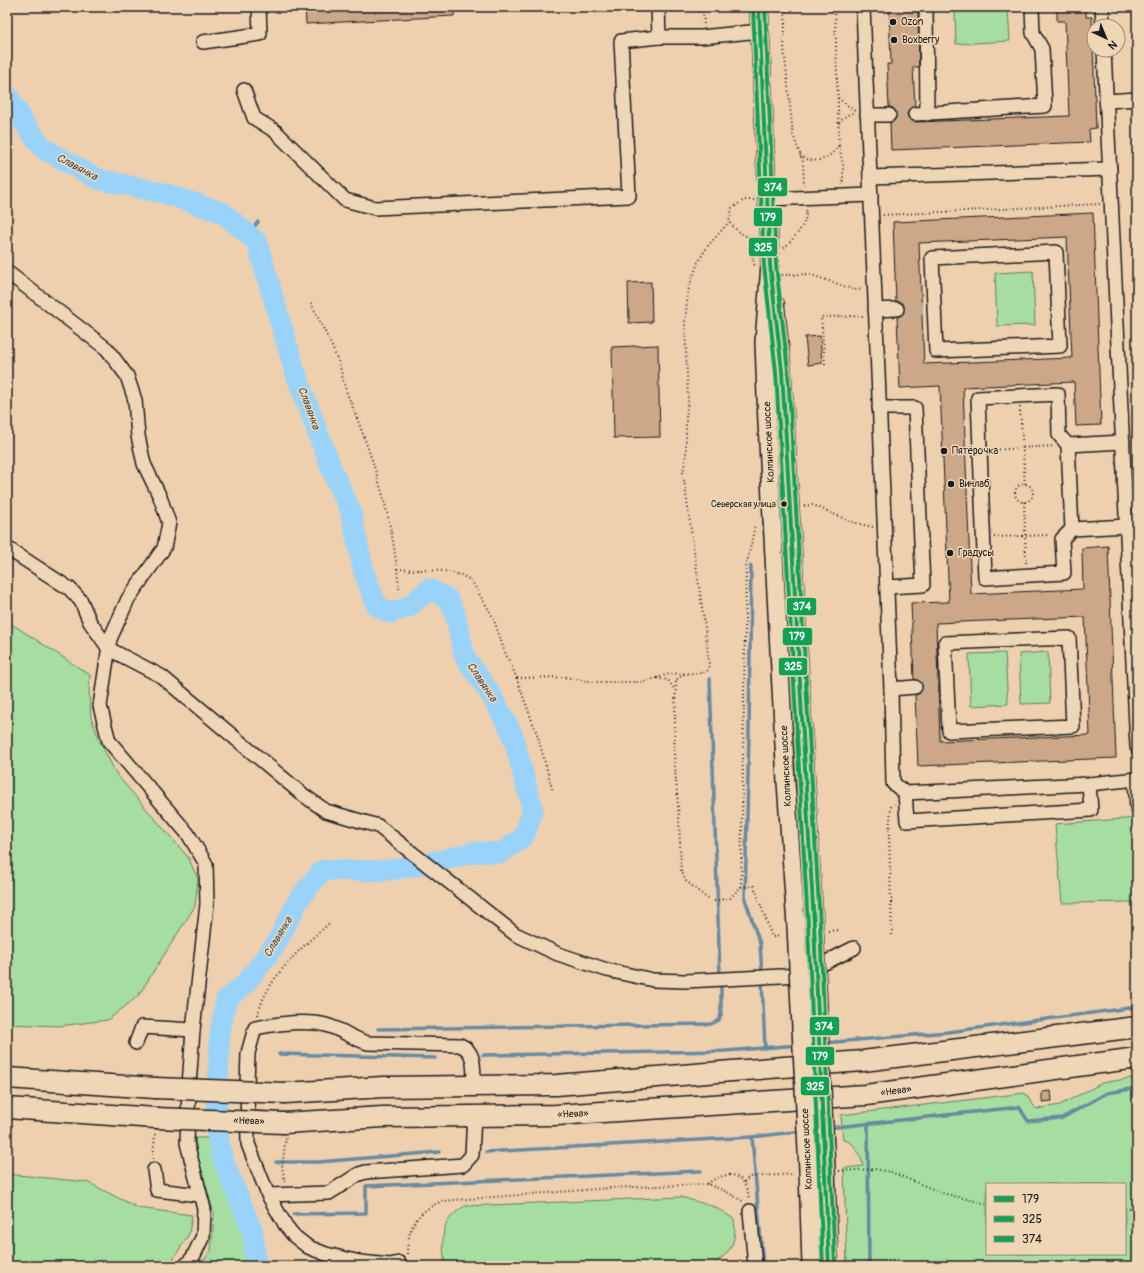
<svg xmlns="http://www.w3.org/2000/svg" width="1144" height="1273" viewBox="0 0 1144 1273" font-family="Pangolin,sans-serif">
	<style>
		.green { fill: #a6dea2; stroke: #617d5f; fill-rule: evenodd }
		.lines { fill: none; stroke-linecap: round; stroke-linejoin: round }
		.stream { stroke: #678aa1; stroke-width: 3.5 }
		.river { stroke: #99d3f9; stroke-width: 21 }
		.building { fill: #cca888; stroke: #1c1c1c; fill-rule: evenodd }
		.minor-tunnel { stroke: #c4ac92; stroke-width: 13; stroke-dasharray: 13 6; stroke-linecap: butt }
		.minor-casing { stroke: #1c1c1c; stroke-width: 16 }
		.major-casing { stroke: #1c1c1c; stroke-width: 20 }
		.highway-casing { stroke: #1c1c1c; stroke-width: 23 }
		.path { stroke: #1c1c1c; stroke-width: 2; stroke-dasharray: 1 3; stroke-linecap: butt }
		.minor { stroke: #efd6b7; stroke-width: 13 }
		.major { stroke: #efd6b7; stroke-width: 17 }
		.highway { stroke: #efd6b7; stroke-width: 20 }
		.major-bridge-casing { stroke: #1c1c1c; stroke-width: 20; stroke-linecap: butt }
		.highway-bridge-casing { stroke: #1c1c1c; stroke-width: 23; stroke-linecap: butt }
		.major-bridge { stroke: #efd6b7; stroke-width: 17 }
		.highway-bridge { stroke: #efd6b7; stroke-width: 20 }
		.bus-1-casing { stroke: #efd6b7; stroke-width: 7 }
		.bus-2-casing { stroke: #efd6b7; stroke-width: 7 }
		.bus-3-casing { stroke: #efd6b7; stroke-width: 7 }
		.bus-1 { stroke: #11a152; stroke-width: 4 }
		.bus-2 { stroke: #11a152; stroke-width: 4 }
		.bus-3 { stroke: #11a152; stroke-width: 4 }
		.poi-dot { fill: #1c1c1c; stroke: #efd6b7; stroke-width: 1.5 }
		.labels { text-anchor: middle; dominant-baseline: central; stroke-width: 3; stroke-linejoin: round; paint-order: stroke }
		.bus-label { font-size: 9px; fill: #1c1c1c; stroke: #efd6b7; text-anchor: end }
		.poi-label { font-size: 10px; fill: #1c1c1c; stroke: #efd6b7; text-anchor: start }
		.street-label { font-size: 10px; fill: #1c1c1c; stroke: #efd6b7 }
		.water-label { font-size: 11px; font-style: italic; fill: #3b4a53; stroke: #efd6b7 }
		.line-badge { stroke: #efd6b7; stroke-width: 1.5 }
		.badge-label { font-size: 11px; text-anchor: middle; font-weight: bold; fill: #fff }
	</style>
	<rect width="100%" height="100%" fill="#eed0af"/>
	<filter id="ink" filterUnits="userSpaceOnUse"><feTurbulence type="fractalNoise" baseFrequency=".025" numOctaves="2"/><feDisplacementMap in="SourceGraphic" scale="8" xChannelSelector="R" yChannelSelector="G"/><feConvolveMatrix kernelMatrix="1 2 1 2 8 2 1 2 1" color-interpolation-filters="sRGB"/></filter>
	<g filter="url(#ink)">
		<!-- green -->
		<g class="green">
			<path d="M1008,8L1010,41L956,44L955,10Z"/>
			<path d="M1033,271L1035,325L997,326L995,273Z"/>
			<path d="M7,621L90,675L89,690L91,717L101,744L117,775L188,857L198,879L195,906L138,996L108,1020L59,1026L7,1024Z"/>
			<path d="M1048,652L1050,703L1021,704L1019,654Z"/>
			<path d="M1005,653L1008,704L971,706L969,654Z"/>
			<path d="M1137,818V902L1062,903L1055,824Z"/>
			<path d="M1137,1077V1266H847L844,1168L863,1166C861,1156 855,1141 843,1140L841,1115L1025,1093L1036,1109L1060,1105L1102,1083ZM987,1184H1125V1254H987Z"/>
			<path d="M195,1138H216L219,1160L248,1239L247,1266H199L211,1251L214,1214L197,1153Z"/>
			<path d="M7,1174L87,1182L138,1208L192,1215L189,1234L169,1266H7Z"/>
			<path d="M681,1197L715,1207L734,1219C737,1244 731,1252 711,1266H445C442,1238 438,1222 465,1206Z"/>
		</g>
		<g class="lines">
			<!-- stream -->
			<g class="stream">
				<path d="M248,235L258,222"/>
				<path d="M751,566L749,733L745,899L760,944L762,974"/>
				<path d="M710,679L720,976"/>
				<path d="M762,981L765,1048"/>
				<path d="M378,1029L711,1024L719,1020L721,1015V982"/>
				<path d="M824,1043L948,1032L1137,1007"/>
				<path d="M279,1054L435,1058"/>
				<path d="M483,1055L725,1051L798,1045"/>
				<path d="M868,1124L869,1266"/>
				<path d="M828,1128L1019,1107L1028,1121L1062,1118L1107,1093L1137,1088"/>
				<path d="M752,1137L763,1266"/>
				<path d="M486,1152L752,1137L802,1131"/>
				<path d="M276,1162H318L439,1152"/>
				<path d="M293,1214L366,1213V1186L701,1171"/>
			</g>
			<!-- river -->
			<path class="river" d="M7,94L26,126L44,149L98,179L167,194L223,213L257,242L295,372L333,473L350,509L364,573L377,606L390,613L409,607L429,589L448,599L454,611L465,657L491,695L512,733L533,810L524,836L501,853L475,852L427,864L383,871L323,870L299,899L276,944L246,983L226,1000L220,1033L216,1127L223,1160L253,1232L256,1266"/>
		</g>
		<!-- building -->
		<g class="building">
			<path d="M305,7H454V16L306,24Z"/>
			<path d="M889,7H918L919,67H913L915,106L910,108L907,114L909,119L916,122L1069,116L1065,21H1057V7H1086V17H1092L1096,128L1089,129L1090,142L891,150L890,123L896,119L897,115L893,108L889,107L887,64H891Z"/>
			<path d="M1093,213L1101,425L1076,426L1074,382L963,387L971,594L1083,589L1082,548L1108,546L1116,758L918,766L915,695L920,693L923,687L921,682L914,679L911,603L949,602L940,386L900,388L897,317L902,315L905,309L903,304L896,301L893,222ZM1067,237L1072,358L924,364L919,243ZM1085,617L1090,735L940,741L936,623Z"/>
			<path d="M651,282L652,322L629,323L628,283Z"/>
			<path d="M820,336L822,363L808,365L805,337Z"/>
			<path d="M658,345L660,437L614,438L612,347Z"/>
			<path d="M1051,1091L1052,1101L1042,1102V1092Z"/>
		</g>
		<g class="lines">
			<!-- minor-tunnel -->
			<g class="minor-tunnel">
				<path d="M889,115L915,114"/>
				<path d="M897,309L922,308"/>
				<path d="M915,687H938"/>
			</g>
			<defs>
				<g id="minor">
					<path d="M863,7L891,689L893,783L905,793L1089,784L1137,779"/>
					<path d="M926,7L927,114"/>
					<path d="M1102,7L1103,26"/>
					<path d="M659,37H701L760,31"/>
					<path d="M203,42L260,34L259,7"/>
					<path d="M1104,50L1137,747"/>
					<path d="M244,90L254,118L275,131L345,200L375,208L629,196L621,41L659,37L658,7"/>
					<path d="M1107,101L1137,99"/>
					<path d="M915,114L1045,106L1042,49L1033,33L1032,7"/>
					<path d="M867,115H889"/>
					<path d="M870,177L1110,169"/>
					<path d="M768,199L871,195"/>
					<path d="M1056,252L1060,346L936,351L932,258Z"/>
					<path d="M7,272L107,349L127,376L135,400L138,436L144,464L160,497L169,523L164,548L128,599L110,639L100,706L109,741L188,834L206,864L207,904L193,1030L189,1086L187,1143L204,1209L203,1236L193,1257L185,1266"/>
					<path d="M875,310L897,309"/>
					<path d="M879,408H915L923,585L887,587"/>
					<path d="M1123,442L1068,445L1072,529L1127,526"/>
					<path d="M1068,445L1059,435L1058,394L978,398L985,578L1064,573L1062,539L1072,529"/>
					<path d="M7,548L70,589L81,601L90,622L109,649L161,676L302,794L326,811L378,826L515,934L558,954L607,970L653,980L685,981L801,975L854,948"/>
					<path d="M1069,638L1073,726L949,731L945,643Z"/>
					<path d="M891,689L915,687"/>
					<path d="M1135,779L1137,808"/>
					<path d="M905,793L907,821L1091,810L1089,784"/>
					<path d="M136,1043L142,1027L193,1030"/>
					<path d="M154,1170L157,1190L199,1195"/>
					<path d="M268,1195L329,1193L359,1174L366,1172L463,1165L472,1155L474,1116"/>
					<path d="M750,1211L755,1266"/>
					<path d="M399,1263L390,1265L360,1262L326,1254L308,1247L294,1236L286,1226L268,1195L248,1144L247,1085L248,1053L255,1028C275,1024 306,1020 326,1025C341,1029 353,1039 368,1043L460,1045C477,1052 473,1071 474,1086"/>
				</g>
				<g id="major">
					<path d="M759,7L770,265L764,342L767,424L786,782L796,926"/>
					<path d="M775,303L782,371L814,925"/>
					<path d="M826,1169L829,1266"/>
					<path d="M808,1171L811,1266"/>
				</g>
				<g id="highway">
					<path d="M7,1078L155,1088"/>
					<path d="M285,1093L383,1087L556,1085L732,1071L863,1061L1137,1027"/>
					<path d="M7,1108L156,1118"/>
					<path d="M284,1123L383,1117L556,1115L866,1095L1137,1058"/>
				</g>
			</defs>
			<!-- minor casing -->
			<use href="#minor" class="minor-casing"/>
			<!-- major casing -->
			<use href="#major" class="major-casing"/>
			<!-- highway casing -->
			<use href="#highway" class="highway-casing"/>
			<!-- path -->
			<g class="path">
				<path d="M703,7L704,26"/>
				<path d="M786,7L784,48L793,135L803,162L804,185"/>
				<path d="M838,98L855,111"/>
				<path d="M839,123C844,117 848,113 855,113"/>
				<path d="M839,145L843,165V185"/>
				<path d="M800,155C814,166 830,159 839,145L835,7"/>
				<path d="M754,200H744L732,208L729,222C737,231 743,237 756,238"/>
				<path d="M883,215L1100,204"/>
				<path d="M748,237L755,268"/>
				<path d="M784,248C793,239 808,224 806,210"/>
				<path d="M782,275L809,274L855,290L863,289"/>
				<path d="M311,303C320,322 330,341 338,361C342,371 343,383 347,393C374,460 393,516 399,589"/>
				<path d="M825,364L821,317L864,316"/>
				<path d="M1020,407L1025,485"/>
				<path d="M991,450L1053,446"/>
				<circle cx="1024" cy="493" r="9"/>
				<path d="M1024,502L1026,564"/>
				<path d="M804,506L813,505L852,522L873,527"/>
				<path d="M994,537L1050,535"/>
				<path d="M397,569L444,571L461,575L471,580L493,617L504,650L513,669L538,737L553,792"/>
				<path d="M684,674L676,680L674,755L679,818L681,870L686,881L708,899"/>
				<path d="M517,678L564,677L594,682H643L669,674L702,673L708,670L709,662L704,621L683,473L686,455V416L688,400L685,323L688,291L698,262L707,247L729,222"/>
				<path d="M657,678L668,680L675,690"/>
				<path d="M741,887L746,568L755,525"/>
				<path d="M714,901L730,898L741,887L754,886L772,937L782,936"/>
				<path d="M828,931L838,930"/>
				<path d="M892,935L889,833L891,807L894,804"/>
				<path d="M258,1015C265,980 303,945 330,923"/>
				<path d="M153,1159L155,1134"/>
				<path d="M839,1171L875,1169L891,1172L942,1193L987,1204"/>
				<path d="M285,1182L282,1167L286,1137"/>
				<path d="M744,1182L749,1177L794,1174"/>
				<path d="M707,1184C727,1169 747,1172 749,1200"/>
				<path d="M1125,1209H1137"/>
				<path d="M407,1254C408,1225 417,1212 442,1201L610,1188L707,1184L725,1191L744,1202"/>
			</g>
			<!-- minor -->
			<use href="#minor" class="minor"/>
			<!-- major -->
			<use href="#major" class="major"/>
			<!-- highway -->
			<use href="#highway" class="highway"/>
			<defs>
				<g id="major-bridge">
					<path d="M814,925L826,1169"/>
					<path d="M796,926L808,1171"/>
				</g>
				<g id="highway-bridge">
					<path d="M155,1088L285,1093"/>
					<path d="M156,1118L284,1123"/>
				</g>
			</defs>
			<!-- major-bridge casing -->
			<use href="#major-bridge" class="major-bridge-casing"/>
			<!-- highway-bridge casing -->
			<use href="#highway-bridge" class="highway-bridge-casing"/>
			<!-- major-bridge -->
			<use href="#major-bridge" class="major-bridge"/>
			<!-- highway-bridge -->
			<use href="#highway-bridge" class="highway-bridge"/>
			<defs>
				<path id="bus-1" d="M759,7L770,265L782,371L814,925L829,1266"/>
				<path id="bus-2" d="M753,7L764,265L776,372L808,925L823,1266"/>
				<path id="bus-3" d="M765,7L776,265L788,371L820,925L835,1266"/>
			</defs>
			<!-- bus-1 casing -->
			<use href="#bus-1" class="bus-1-casing"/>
			<!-- bus-2 casing -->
			<use href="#bus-2" class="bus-2-casing"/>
			<!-- bus-3 casing -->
			<use href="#bus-3" class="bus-3-casing"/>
			<!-- bus-1 -->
			<use href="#bus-1" class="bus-1"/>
			<!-- bus-2 -->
			<use href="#bus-2" class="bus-2"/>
			<!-- bus-3 -->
			<use href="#bus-3" class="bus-3"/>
		</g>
	</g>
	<!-- markers -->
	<g class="poi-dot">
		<circle cx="893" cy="22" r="4"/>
		<circle cx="894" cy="40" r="4"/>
		<circle cx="944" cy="451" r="4"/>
		<circle cx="951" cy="484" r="4"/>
		<circle cx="784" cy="504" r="3.5"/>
		<circle cx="950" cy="553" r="4"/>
	</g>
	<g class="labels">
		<!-- bus labels -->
		<g class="bus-label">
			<text x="776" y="504">Северская улица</text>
		</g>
		<!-- poi labels -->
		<g class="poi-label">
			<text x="901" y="22">Ozon</text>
			<text x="902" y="40">Boxberry</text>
			<text x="952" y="451">Пятёрочка</text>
			<text x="959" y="484">Винлаб</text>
			<text x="958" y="553">Градусы</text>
		</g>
		<!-- street labels -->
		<g class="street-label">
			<text transform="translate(769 442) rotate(-93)">Колпинское шоссе</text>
			<text transform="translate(786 766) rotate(-93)">Колпинское шоссе</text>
			<text transform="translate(896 1091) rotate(-8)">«Нева»</text>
			<text transform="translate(573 1114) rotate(-3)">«Нева»</text>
			<text transform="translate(249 1121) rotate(2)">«Нева»</text>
			<text transform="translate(807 1149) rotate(-93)">Колпинское шоссе</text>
		</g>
		<!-- water labels -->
		<g class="water-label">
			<text transform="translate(77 167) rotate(28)">Славянка</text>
			<text transform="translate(309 408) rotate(70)">Славянка</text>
			<text transform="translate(482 682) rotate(56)">Славянка</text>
			<text transform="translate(278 937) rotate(-59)">Славянка</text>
		</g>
	</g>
	<g class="line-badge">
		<rect x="757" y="177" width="31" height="20" rx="4" fill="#11a152"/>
		<rect x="753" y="207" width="30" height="20" rx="4" fill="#11a152"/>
		<rect x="748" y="237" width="30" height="20" rx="4" fill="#11a152"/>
		<rect x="786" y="597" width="31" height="19" rx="4" fill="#11a152"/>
		<rect x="782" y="627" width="31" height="19" rx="4" fill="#11a152"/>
		<rect x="778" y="657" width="30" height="19" rx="4" fill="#11a152"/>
		<rect x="809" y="1016" width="31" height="20" rx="4" fill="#11a152"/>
		<rect x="805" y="1046" width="30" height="20" rx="4" fill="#11a152"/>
		<rect x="800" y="1076" width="30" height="20" rx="4" fill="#11a152"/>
	</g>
	<g class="badge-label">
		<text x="773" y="191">374</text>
		<text x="768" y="221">179</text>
		<text x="763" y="251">325</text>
		<text x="802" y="610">374</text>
		<text x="797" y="640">179</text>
		<text x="793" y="670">325</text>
		<text x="824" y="1030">374</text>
		<text x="820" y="1060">179</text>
		<text x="815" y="1090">325</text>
	</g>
	<!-- margin -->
	<rect width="1144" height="1273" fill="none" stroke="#efd6b7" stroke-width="24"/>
	<rect x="12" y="12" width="1120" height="1249" fill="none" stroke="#1c1c1c" stroke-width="1.5" filter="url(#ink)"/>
	<!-- legend -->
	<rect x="986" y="1183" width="140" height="72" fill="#efd6b7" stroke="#9b8c79"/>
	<rect x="994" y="1196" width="20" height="6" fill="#11a152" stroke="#9b8c79"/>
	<text x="1022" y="1203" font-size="12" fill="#1c1c1c">179</text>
	<rect x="994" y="1216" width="20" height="6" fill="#11a152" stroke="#9b8c79"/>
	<text x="1022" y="1223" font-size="12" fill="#1c1c1c">325</text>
	<rect x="994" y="1236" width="20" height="6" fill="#11a152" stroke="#9b8c79"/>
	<text x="1022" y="1243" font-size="12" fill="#1c1c1c">374</text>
	<!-- north arrow -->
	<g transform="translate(1106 38) rotate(136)"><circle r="19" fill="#efd6b7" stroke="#9b8c79"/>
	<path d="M0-3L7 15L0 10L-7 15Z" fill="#1c1c1c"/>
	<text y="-6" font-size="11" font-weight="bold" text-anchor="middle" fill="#1c1c1c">N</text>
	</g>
</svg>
